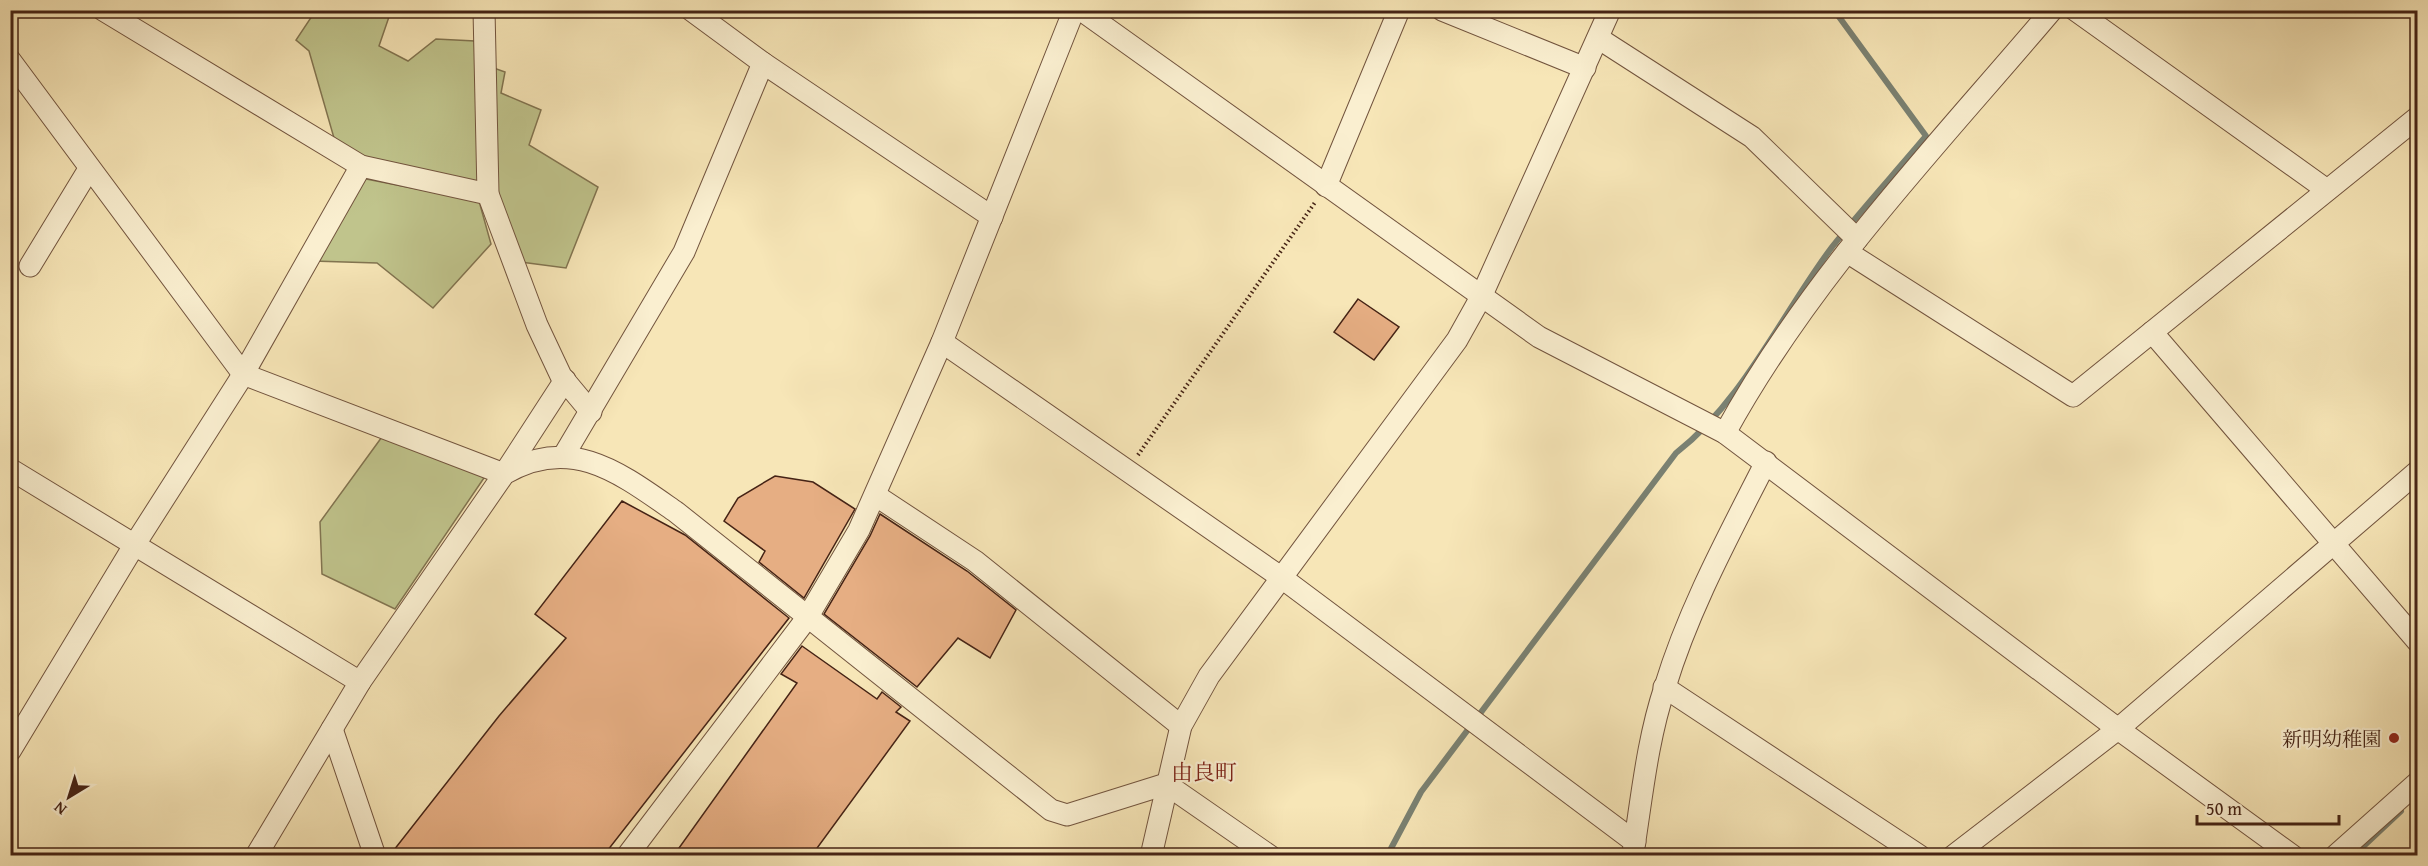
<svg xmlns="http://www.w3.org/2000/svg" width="2428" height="866" viewBox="0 0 2428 866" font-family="'Gentium Book Plus','Noto Serif JP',serif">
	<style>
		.green { fill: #c0c48c; stroke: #827450; stroke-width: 1.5 }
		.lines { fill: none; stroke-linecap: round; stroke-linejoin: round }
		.stream { stroke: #7a8172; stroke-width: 6 }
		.building { fill: #e6ae83; stroke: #452315; stroke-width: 1.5 }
		.minor-casing { stroke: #72543e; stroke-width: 23 }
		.path { stroke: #452315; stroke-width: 4; stroke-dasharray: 1.5 3; stroke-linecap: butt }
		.minor { stroke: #faefd0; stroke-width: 21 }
		.poi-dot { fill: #8f2418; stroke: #faefd0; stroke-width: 2 }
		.labels { text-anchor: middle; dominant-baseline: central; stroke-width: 4.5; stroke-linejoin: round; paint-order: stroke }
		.poi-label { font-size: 20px; fill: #452315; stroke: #faefd0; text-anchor: end }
		.quarter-label { font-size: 22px; fill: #7a1f14; stroke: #faefd0 }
	</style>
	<rect width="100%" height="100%" fill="#f7e6b7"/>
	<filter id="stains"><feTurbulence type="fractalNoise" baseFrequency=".00333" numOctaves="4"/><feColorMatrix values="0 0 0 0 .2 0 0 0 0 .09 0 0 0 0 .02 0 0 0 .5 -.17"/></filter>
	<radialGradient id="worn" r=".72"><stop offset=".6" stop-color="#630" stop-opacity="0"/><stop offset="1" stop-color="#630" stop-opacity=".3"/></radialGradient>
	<!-- green -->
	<g class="green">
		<path d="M316,10L391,11L379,46L408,61L436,39L475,41L488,66L505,72L501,93L541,110L529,145L598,187L566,268L513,261L488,194L338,152L309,51L296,40Z"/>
		<path d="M361,178L479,201L491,244L433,308L377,263L313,261Z"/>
		<path d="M387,430L488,472L395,609L322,574L320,522Z"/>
	</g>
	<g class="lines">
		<!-- stream -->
		<g class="stream">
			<path d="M1387,856L1421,792L1676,453C1744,400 1781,315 1832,247C1862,209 1895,173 1926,136L1834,10"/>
			<path d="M2353,856L2401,811"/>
		</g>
	</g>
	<!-- building -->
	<g class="building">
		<path d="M1358,299L1399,327L1374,360L1334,332Z"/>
		<path d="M775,476L813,482L855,509L804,598L759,562L765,551L724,521L738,498Z"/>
		<path d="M622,501L685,535L789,618L604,855H390L499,716L566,638L535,614Z"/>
		<path d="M880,514L967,571L1016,610L990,658L958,638L917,687L824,614L870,536Z"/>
		<path d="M802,646L877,699L882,692L901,707L896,712L910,721L812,855H674L797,683L781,674Z"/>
	</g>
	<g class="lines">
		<defs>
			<g id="minor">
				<path d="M103,10L361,166L488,194"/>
				<path d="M484,10L488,194L537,325L561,376L591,412"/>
				<path d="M691,10L763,63L992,217"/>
				<path d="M1081,10L1539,337L1725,433L2118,729L2293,856"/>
				<path d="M1442,10L1585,68"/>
				<path d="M2075,10L2327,190"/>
				<path d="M1598,38L1752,137L1857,239"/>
				<path d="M10,60L243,374L504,474L565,380"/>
				<path d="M1326,186L1399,10"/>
				<path d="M1847,252L2073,396L2418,117"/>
				<path d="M30,266L89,169"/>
				<path d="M2152,332L2418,642"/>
				<path d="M942,342L1282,578L1635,842"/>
				<path d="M1725,433C1811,276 1937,146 2052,10"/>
				<path d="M564,455L684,252L763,63"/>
				<path d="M10,469L360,682"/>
				<path d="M875,495L975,561L1181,726"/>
				<path d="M1664,687L1920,856"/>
				<path d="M332,729L375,856"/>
				<path d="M10,751L135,544L241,378L361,166"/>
				<path d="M1166,784L1270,856"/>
				<path d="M1633,853C1642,797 1647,741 1665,687C1689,608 1729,535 1766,462"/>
				<path d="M256,856L360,682L504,474C571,434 620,473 676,512L1051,810L1067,815L1166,784"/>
				<path d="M627,856L807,618L859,530L942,342L1074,10"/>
				<path d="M1151,856L1181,726L1209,676L1457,340L1481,297L1610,10"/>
				<path d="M1953,856L2118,729L2418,471"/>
				<path d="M2335,856L2418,782"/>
			</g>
		</defs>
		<!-- minor casing -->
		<use href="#minor" class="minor-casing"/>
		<!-- path -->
		<path class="path" d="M1138,455L1316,201"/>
		<!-- minor -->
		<use href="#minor" class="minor"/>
	</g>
	<!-- markers -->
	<circle class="poi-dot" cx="2394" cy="738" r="6"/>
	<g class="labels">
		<!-- poi labels -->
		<g class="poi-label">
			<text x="2382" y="738">新明幼稚園</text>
		</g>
		<!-- quarter labels -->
		<g class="quarter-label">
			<text x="1204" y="772">由良町</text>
		</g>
	</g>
	<!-- margin -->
	<rect width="2428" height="866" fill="none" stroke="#f7e6b7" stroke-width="36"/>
	<rect x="12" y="12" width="2404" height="842" fill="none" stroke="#452315" stroke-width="3"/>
	<rect x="18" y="18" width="2392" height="830" fill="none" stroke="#452315" stroke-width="1.5"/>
	<!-- north arrow -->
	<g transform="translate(69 797) rotate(218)" stroke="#faefd0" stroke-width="4.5" paint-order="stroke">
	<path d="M0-4.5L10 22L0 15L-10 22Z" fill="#452315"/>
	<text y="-9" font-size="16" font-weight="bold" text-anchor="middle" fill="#452315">N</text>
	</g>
	<!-- scale -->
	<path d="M2197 815v9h142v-9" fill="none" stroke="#452315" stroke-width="3"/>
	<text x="2206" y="815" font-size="18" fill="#452315" stroke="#faefd0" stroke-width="4.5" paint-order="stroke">50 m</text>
	<rect width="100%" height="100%" filter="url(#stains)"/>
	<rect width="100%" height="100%" fill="url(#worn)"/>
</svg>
